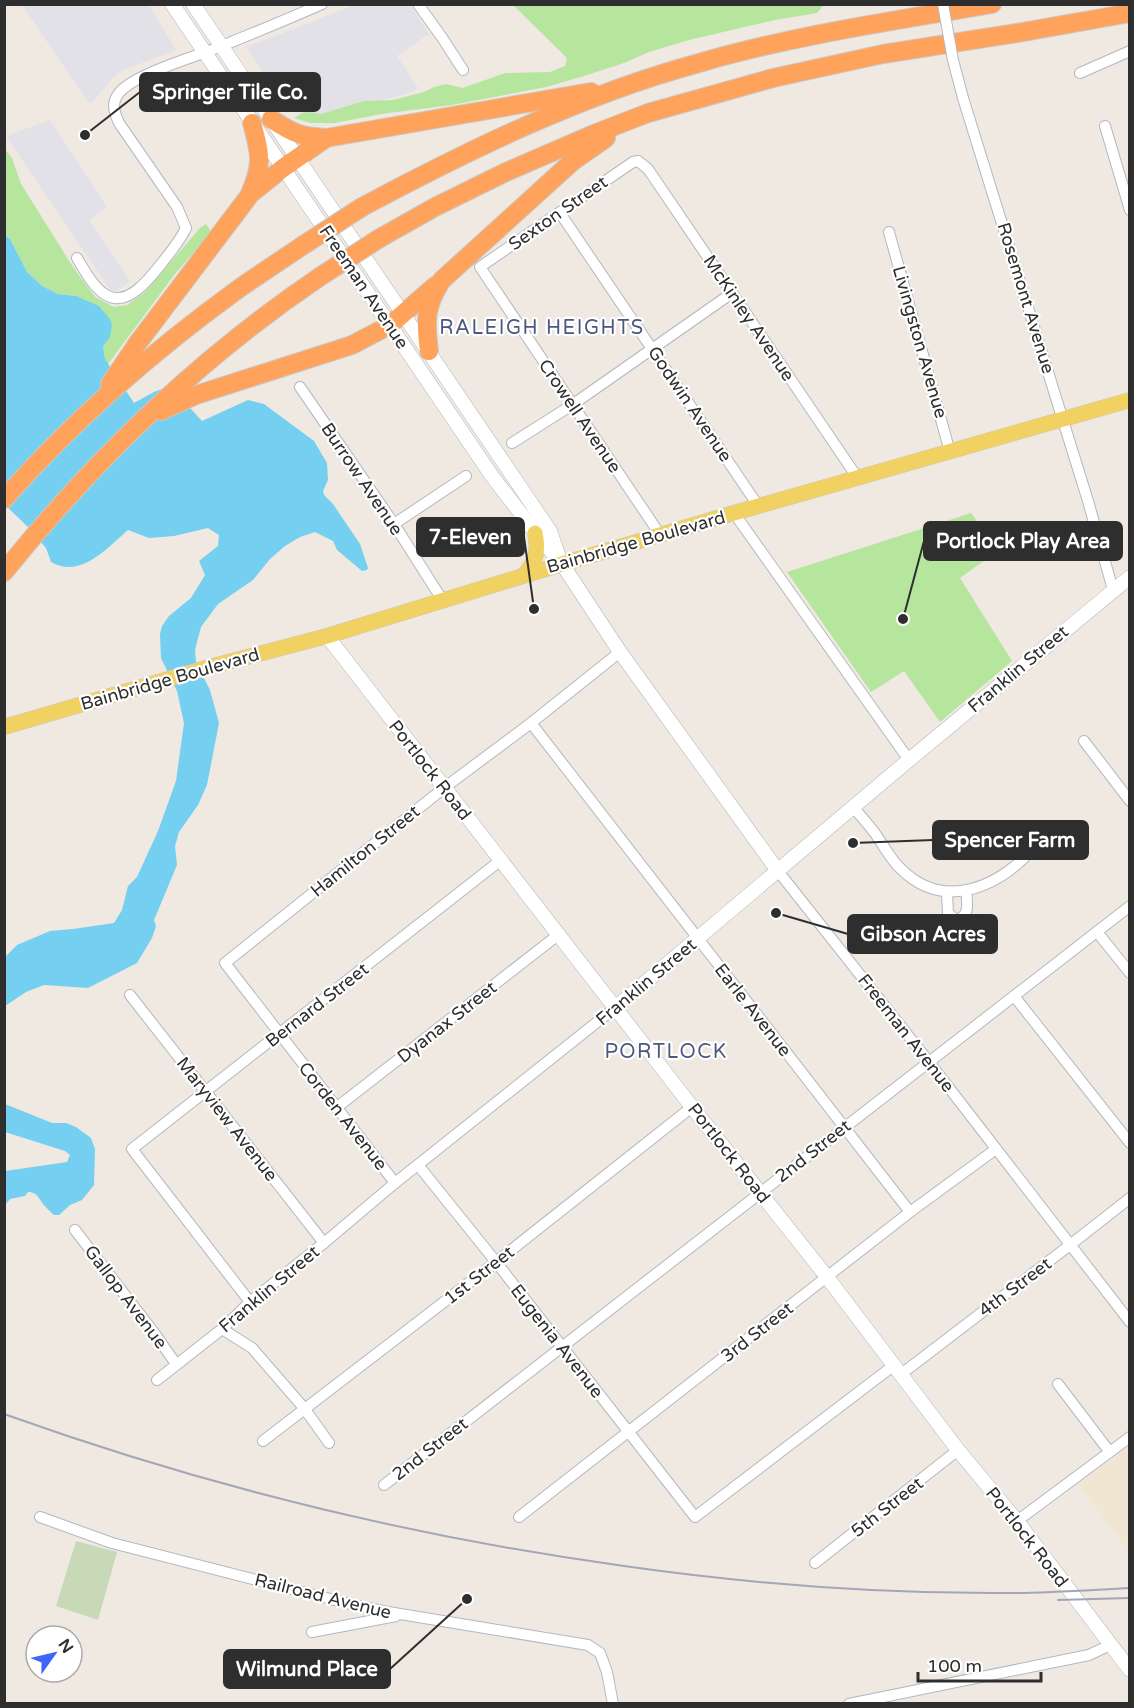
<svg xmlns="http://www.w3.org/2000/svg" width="1134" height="1708" viewBox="0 0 1134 1708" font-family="'Varela Round',sans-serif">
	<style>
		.industrial { fill: #e3e1e8 }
		.education { fill: #f0e6d1 }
		.green { fill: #b6e59e }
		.cemetery { fill: #c8d9b8 }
		.water { fill: #75cff0 }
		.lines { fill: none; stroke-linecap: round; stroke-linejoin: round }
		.street-casing { stroke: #b4b7c1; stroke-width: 12 }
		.secondary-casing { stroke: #b4b7c1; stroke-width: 15 }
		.primary-casing { stroke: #c9c9c9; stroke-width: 16 }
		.highway-casing { stroke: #c9c9c9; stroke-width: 20 }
		.street { stroke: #fff; stroke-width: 10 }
		.secondary { stroke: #fff; stroke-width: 14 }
		.primary { stroke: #f2d163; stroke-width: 15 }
		.highway { stroke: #ffa35c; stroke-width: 18 }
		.rail { stroke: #a3a6b8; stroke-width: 2 }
		.street-bridge-casing { stroke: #b4b7c1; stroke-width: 12; stroke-linecap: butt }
		.highway-bridge-casing { stroke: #c9c9c9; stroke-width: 20; stroke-linecap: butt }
		.street-bridge { stroke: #fff; stroke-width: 10 }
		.highway-bridge { stroke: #ffa35c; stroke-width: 18 }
		.labels { text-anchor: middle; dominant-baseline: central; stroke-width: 4.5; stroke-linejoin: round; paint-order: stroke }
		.street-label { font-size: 18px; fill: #2e2e2e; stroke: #fff }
		.neighbourhood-label { font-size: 20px; letter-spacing: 1.5px; fill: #4d5680; stroke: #fff }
		.leader { fill: none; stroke: #2e2e2e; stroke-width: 2 }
		.callout-dot { fill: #2e2e2e; stroke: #fff; stroke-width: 2 }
		.callout { fill: #2e2e2e; stroke: #2e2e2e; stroke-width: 2 }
		.callout-label { font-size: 20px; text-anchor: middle; font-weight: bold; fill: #fff }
	</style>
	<rect width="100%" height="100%" fill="#efe9e1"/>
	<!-- industrial -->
	<g class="industrial">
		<path d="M22,5H149L176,50L121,71L113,77L93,102L89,103Z"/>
		<path d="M355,5H410L429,34L397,56L418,88L413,92L379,101L324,120L289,110L246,47Z"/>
		<path d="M50,120L107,207L89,220L130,281L113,294L6,136Z"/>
	</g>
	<!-- education -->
	<path class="education" d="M1129,1447V1551L1078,1484Z"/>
	<!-- green -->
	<g class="green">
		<path d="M822,5L823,6L817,13L775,20L689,40L649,52L624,63L584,76L546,87L452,105L381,114L335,123H310L294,118L302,113L308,112L321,114L364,101L393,100L424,92L434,87L446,84L463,88L505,73L550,72L565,66L567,58L513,5Z"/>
		<path d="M4,148L12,158L21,184L73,267L95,297L114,307L127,305L144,293L200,228L206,224L211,232L175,274L108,364L105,359L103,346L76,296L58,294L42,286L27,272L10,239L5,234Z"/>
		<path d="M971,513L999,550L960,578L1012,661L940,722L904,671L871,692L787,572Z"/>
	</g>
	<!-- cemetery -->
	<path class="cemetery" d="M76,1541L117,1552L98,1620L56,1606Z"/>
	<!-- water -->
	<g class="water">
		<path d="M4,234L10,239L27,272L42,286L58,294L76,296L99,306L110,319L112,325L110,337L103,346L105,359L134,403L154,392L170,386L202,421L248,400L264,404L314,441L327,463L328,480L323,491L324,495L333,504L360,544L368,568L367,570L362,571L337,550L333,541L315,532L300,537L285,546L270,559L253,580L218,604L201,627L195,650L196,662L210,690L219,723L207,785L198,805L179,832L175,846L177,865L154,920L156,926L152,938L137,963L88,988L44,985L26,992L5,1006V957L17,945L50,931L73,929L114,923L122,910L128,886L137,877L158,831L176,781L184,723L177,691L161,658L160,634L162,626L169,616L191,598L205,575L199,561L218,546L219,535L208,528L174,536L149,538L128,530C107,548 81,579 51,562L46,548L27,526L5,505Z"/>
		<path d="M5,1104L52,1123H66L76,1127L91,1138L95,1149L94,1185L82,1200L70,1205L59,1215H54C50,1211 46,1208 43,1204C38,1197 37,1192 28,1192L25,1196L10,1199L5,1205V1171L67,1162L70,1155L65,1151L5,1132Z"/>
	</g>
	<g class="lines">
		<defs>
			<g id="street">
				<path d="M418,4L443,39L463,70"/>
				<path d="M1080,73L1130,51"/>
				<path d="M963,98L1088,501L1113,590"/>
				<path d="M1105,126L1130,210"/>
				<path d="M560,213L759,507"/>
				<path d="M889,232L950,452"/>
				<path d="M77,258C85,271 93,287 106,295C129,309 153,274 165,259C173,249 181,239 186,228L177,207L119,123C114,112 111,103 119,93C134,74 195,57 219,47C254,33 288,19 322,4"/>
				<path d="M300,387L394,524L443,601"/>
				<path d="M512,443L572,405L732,293"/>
				<path d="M734,513L909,760"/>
				<path d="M394,524L466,476"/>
				<path d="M661,536L480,267L633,162L638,161L648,169L857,477"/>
				<path d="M531,723L910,1212"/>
				<path d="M1084,741L1130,801"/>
				<path d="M853,807C860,815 867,823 874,832C883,844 890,859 901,869C941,909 992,890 1027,855"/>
				<path d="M778,871L929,1062L1130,1322"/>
				<path d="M947,893L948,913L956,920C971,916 967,902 966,890"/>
				<path d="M1097,932L1130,973"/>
				<path d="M130,995L324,1243"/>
				<path d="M1014,996L1130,1143"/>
				<path d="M336,1108L558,935"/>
				<path d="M418,1165L496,1262L695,1517L893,1366"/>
				<path d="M395,1183L225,963L444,788L531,723L620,652"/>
				<path d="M75,1230L155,1334L176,1364"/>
				<path d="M250,1302L132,1149L501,860"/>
				<path d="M222,1329L252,1348L304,1408L329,1443"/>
				<path d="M900,1375L1070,1245L1130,1198"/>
				<path d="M157,1380L222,1329L250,1302L324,1243L395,1183L616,1007"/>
				<path d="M1058,1384L1109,1451"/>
				<path d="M263,1441L496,1262L692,1107"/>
				<path d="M384,1485L1130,906"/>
				<path d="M40,1517L112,1543L354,1605L388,1612L588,1645L600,1653L607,1672L613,1704"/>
				<path d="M519,1517L910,1212L996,1149"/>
				<path d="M1017,1521L1130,1437"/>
				<path d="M815,1563L958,1450"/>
				<path d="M312,1632L396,1616"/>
				<path d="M849,1704L1089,1655L1110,1645"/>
			</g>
			<g id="secondary">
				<path d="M172,4L492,476L542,541L562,564L620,652L778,871"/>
				<path d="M193,4L550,531L559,557"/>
				<path d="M327,636L692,1107L827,1277L958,1450L1017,1521L1130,1670"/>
				<path d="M616,1007L909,760L1130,577"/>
			</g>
			<g id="primary">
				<path d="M523,576C536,562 539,551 535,533"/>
				<path d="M4,727L213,666L327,636L562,564L734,513L1130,400"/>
			</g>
			<g id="highway">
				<path d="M271,119C294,134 299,136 326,138L591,92"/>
				<path d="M253,192L283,168L326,138"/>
				<path d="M362,207C469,150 581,95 699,63C795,35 894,21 992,4"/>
				<path d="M380,238L435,207L506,172L594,134L648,113L773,78L883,54L1017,33L1130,13"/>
				<path d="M429,351C425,321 425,306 442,280L573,161L606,138"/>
				<path d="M110,384L137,344L249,196C263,164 261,156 252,123"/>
				<path d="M161,411L196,395L352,345L390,325L435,286"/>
				<path d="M4,499C73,421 153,351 237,290C258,275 280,261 302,246"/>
				<path d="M4,572C95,459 201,357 321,276"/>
			</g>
		</defs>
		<!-- street casing -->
		<use href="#street" class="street-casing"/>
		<!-- secondary casing -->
		<use href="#secondary" class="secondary-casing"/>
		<!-- primary casing -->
		<use href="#primary" class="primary-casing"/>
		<!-- highway casing -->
		<use href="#highway" class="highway-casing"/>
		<!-- street -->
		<use href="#street" class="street"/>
		<!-- secondary -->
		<use href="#secondary" class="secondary"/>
		<!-- primary -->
		<use href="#primary" class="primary"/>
		<!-- highway -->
		<use href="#highway" class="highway"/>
		<!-- rail -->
		<g class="rail">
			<path d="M4,1414C205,1486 412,1537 624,1566C751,1584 880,1594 1009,1593C1049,1593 1089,1590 1130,1588"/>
			<path d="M1058,1600L1130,1598"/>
		</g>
		<defs>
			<path id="street-bridge" d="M943,4L953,60L963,98"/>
			<g id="highway-bridge">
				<path d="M302,246L362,207"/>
				<path d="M321,276L380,238"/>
			</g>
		</defs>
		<!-- street-bridge casing -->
		<use href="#street-bridge" class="street-bridge-casing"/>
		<!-- highway-bridge casing -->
		<use href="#highway-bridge" class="highway-bridge-casing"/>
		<!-- street-bridge -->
		<use href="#street-bridge" class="street-bridge"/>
		<!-- highway-bridge -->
		<use href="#highway-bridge" class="highway-bridge"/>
	</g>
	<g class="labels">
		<!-- street labels -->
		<g class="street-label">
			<text transform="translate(558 213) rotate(-35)">Sexton Street</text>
			<text transform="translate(364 287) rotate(56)">Freeman Avenue</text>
			<text transform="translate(1026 298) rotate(73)">Rosemont Avenue</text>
			<text transform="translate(749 318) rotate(56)">McKinley Avenue</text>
			<text transform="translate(920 342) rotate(74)">Livingston Avenue</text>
			<text transform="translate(690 404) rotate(56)">Godwin Avenue</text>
			<text transform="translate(580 416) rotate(56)">Crowell Avenue</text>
			<text transform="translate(362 479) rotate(56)">Burrow Avenue</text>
			<text transform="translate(636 542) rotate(-16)">Bainbridge Boulevard</text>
			<text transform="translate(1018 669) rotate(-40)">Franklin Street</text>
			<text transform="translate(170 679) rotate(-16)">Bainbridge Boulevard</text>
			<text transform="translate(430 770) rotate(52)">Portlock Road</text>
			<text transform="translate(365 851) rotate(-39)">Hamilton Street</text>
			<text transform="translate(646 982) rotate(-40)">Franklin Street</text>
			<text transform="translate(317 1005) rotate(-38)">Bernard Street</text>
			<text transform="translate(753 1010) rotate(52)">Earle Avenue</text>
			<text transform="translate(447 1022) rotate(-38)">Dyanax Street</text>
			<text transform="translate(906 1033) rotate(52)">Freeman Avenue</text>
			<text transform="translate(343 1116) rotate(52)">Corden Avenue</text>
			<text transform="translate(227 1119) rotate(52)">Maryview Avenue</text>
			<text transform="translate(813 1151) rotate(-38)">2nd Street</text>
			<text transform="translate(729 1153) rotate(52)">Portlock Road</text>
			<text transform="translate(479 1275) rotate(-38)">1st Street</text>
			<text transform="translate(1015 1287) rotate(-37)">4th Street</text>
			<text transform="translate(269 1289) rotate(-40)">Franklin Street</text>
			<text transform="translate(126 1297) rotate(53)">Gallop Avenue</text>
			<text transform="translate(757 1332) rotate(-38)">3rd Street</text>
			<text transform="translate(557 1341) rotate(52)">Eugenia Avenue</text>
			<text transform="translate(430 1449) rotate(-38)">2nd Street</text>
			<text transform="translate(887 1507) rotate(-38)">5th Street</text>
			<text transform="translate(1027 1537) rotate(52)">Portlock Road</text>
			<text transform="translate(323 1596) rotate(14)">Railroad Avenue</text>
		</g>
		<!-- neighbourhood labels -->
		<g class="neighbourhood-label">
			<text x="542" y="328">RALEIGH HEIGHTS</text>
			<text x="666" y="1052">PORTLOCK</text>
		</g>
	</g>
	<!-- callouts -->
	<path class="leader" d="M85 135L140 92M534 609L524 537M903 619L924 541M853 843L933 840M776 913L848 934M467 1599L390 1669"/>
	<g class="callout-dot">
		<circle cx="85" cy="135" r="6"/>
		<circle cx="534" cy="609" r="6"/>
		<circle cx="903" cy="619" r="6"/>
		<circle cx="853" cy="843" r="6"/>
		<circle cx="776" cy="913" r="6"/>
		<circle cx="467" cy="1599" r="6"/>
	</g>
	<g class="callout">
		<rect x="140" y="73" width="180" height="38" rx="6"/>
		<rect x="417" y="518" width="107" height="38" rx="6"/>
		<rect x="924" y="522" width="198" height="38" rx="6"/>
		<rect x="933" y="821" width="155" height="38" rx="6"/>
		<rect x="848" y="915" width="149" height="38" rx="6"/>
		<rect x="224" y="1650" width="166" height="38" rx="6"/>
	</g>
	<g class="callout-label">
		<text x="230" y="99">Springer Tile Co.</text>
		<text x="470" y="544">7-Eleven</text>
		<text x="1023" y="548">Portlock Play Area</text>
		<text x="1010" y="847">Spencer Farm</text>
		<text x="923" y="941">Gibson Acres</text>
		<text x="307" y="1676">Wilmund Place</text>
	</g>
	<!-- border -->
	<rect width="1134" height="1708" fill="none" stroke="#2e2e2e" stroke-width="12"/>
	<!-- north arrow -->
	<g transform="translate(54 1654) rotate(56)"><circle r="28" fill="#ffffff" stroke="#ababab" stroke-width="1.5"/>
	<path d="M0-4.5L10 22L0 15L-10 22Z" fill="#4264fb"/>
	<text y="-9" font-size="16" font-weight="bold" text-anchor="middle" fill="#2e2e2e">N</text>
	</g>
	<!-- scale -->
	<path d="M918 1672v9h123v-9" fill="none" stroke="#2e2e2e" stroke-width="3"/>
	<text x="927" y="1672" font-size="18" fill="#2e2e2e" stroke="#ffffff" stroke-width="4.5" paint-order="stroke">100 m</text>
</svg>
